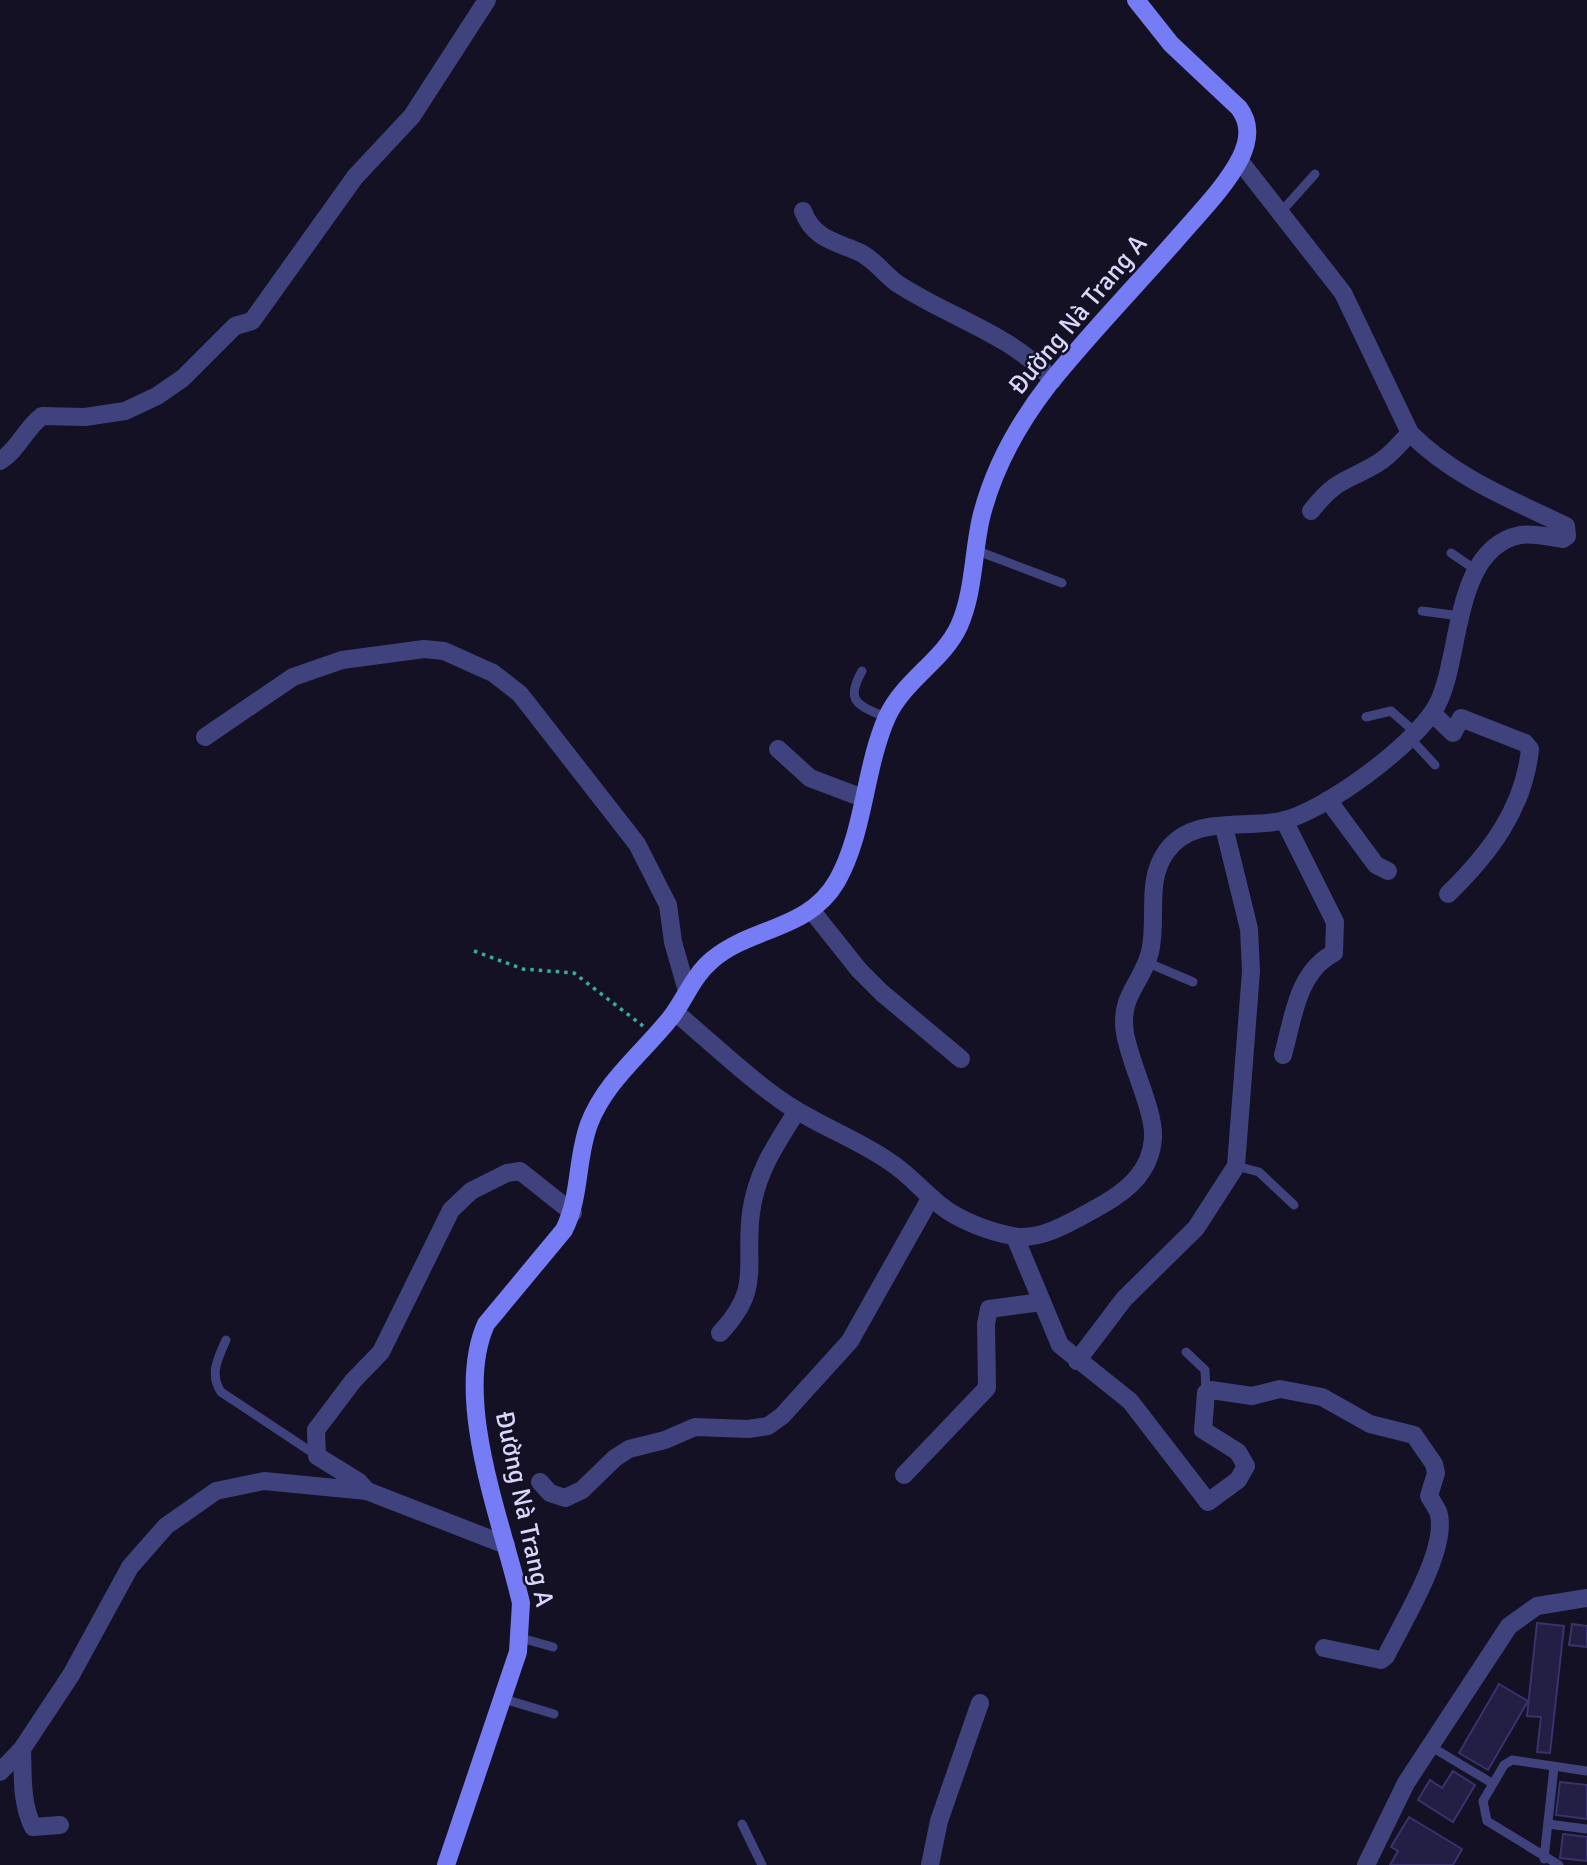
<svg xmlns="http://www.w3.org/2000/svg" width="1587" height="1865" viewBox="0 0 1587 1865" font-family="Signika,sans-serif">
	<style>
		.building { fill: #231e43; stroke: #3a326d; stroke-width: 2 }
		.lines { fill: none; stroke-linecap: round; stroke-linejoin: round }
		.path { stroke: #3aac9d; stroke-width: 3.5; stroke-dasharray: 3.5 5; stroke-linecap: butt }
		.lane { stroke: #40427e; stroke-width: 9 }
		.street { stroke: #40427e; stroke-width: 18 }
		.secondary { stroke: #767cf3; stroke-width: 18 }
		.labels { text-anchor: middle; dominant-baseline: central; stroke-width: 5; stroke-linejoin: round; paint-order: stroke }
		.street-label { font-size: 26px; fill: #d8d7fb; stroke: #131123 }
	</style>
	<rect width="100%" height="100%" fill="#131123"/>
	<!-- building -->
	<g class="building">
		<path d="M1537,1623L1564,1626L1550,1753L1537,1752L1541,1717L1527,1716Z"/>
		<path d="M1572,1624L1587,1626V1647L1569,1645Z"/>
		<path d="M1499,1684L1528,1701L1488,1770L1459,1753Z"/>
		<path d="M1453,1771L1475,1785L1453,1822L1418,1800L1430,1780L1442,1788Z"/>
		<path d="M1560,1782L1587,1785V1819L1556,1815Z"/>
		<path d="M1409,1817L1462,1849L1453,1865H1390L1398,1851L1391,1847Z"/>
		<path d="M1563,1834L1587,1837V1861L1560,1858Z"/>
	</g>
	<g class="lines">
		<!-- path -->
		<path class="path" d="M474,951L523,969L574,973L643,1026"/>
		<!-- lane -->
		<g class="lane">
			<path d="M1281,212L1315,174"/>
			<path d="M975,550L1062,583"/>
			<path d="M1451,553L1476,570"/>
			<path d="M1422,611L1460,616"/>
			<path d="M862,671C844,703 859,705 887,718"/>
			<path d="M1366,717L1391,711L1415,732"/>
			<path d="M1410,738L1435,765"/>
			<path d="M1146,962L1193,982"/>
			<path d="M1236,1166L1259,1172L1294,1205"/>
			<path d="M226,1340C218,1358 209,1374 221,1392L316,1455"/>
			<path d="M1186,1352L1205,1370L1206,1393"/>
			<path d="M521,1638L553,1647"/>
			<path d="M504,1699L554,1714"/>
			<path d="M1430,1746L1492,1783"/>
			<path d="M742,1824L762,1865"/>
			<path d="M1548,1824L1587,1829"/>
			<path d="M1544,1859L1554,1767"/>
			<path d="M1559,1865L1487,1821L1483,1801L1504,1765L1512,1760L1587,1771"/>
		</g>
		<!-- street -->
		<g class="street">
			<path d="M803,211C813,239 837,242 861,253C876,261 885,275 898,284C954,320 1005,331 1053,380"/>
			<path d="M0,461C18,450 25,429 42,416L85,417L125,411L157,396L183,378L235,326L252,321L355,177L412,116L487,0"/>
			<path d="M1311,511C1338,477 1345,483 1378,463C1390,456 1400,443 1410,433"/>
			<path d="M1432,713L1453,733L1461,718L1525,743L1530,749C1524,809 1489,854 1448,894"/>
			<path d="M205,737L293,677L342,660L424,649L444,651L493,673L520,694L637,844L668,905L673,942L687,991"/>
			<path d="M778,749L810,778L863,798"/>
			<path d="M1328,800L1376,865L1388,871"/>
			<path d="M812,911L859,970L882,993L961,1059"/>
			<path d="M675,1012C710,1041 744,1075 782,1101C816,1125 856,1138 890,1162C909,1174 922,1191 940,1205C958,1220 990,1232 1013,1236C1042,1242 1078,1218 1102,1205C1128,1190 1150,1172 1153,1139C1155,1111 1130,1064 1125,1033C1119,995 1142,984 1150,952C1158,918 1145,882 1166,852C1192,815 1241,829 1281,821C1324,812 1416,744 1437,705C1462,658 1452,549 1520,535C1533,533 1550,537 1563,539L1567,536L1566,526C1512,500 1452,476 1410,433L1343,293L1239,160"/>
			<path d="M1283,1055C1293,1019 1297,972 1334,953L1335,922L1284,820"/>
			<path d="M1015,1237L1060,1345L1130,1401L1208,1502L1238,1480L1246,1466L1238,1452L1203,1430L1206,1393L1211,1390L1252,1396L1280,1389L1322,1397L1370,1424L1414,1435L1434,1464L1436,1473L1429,1496C1432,1502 1438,1509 1439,1515C1447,1552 1402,1623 1386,1656L1381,1660L1324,1648"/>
			<path d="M720,1333C763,1288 744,1266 751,1213C756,1173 776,1144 797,1111"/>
			<path d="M1077,1361L1124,1299L1196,1228L1236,1166L1251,971L1249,929L1224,827"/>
			<path d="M904,1475L987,1388L986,1324L989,1309L1042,1302"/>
			<path d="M540,1482L550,1493L565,1498L582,1490L615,1458L629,1449L665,1440L695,1427L748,1429L768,1426L782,1416L850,1341L931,1197"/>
			<path d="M367,1491L359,1482L317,1456L316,1430L353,1381L381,1352L451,1210L471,1191L507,1173L520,1171L573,1213"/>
			<path d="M22,1749C23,1775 21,1803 33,1827L60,1825"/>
			<path d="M0,1772L22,1749L71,1675L130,1567L166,1526L216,1491L264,1481L367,1491L506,1545"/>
			<path d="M930,1865L939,1821L980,1703"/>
			<path d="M1366,1865L1406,1783L1509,1626L1537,1606L1587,1598"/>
		</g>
		<!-- secondary -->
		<path class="secondary" d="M446,1865L518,1652L521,1603C503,1524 452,1400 486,1324L564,1230C581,1196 576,1159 589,1124C606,1080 644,1052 672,1016C686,997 694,975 712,960C752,926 808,931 837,881C865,831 864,769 887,717C904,680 943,661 959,626C974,593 973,552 981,518C993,469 1018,424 1049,384C1089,334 1134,288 1176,240C1198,214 1224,189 1240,159C1249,141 1251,124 1239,108L1171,44L1136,0"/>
	</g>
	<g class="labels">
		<!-- street labels -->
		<g class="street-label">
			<text transform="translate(1078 315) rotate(-50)">Đường Nà Trang A</text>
			<text transform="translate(524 1509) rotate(78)">Đường Nà Trang A</text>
		</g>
	</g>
</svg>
